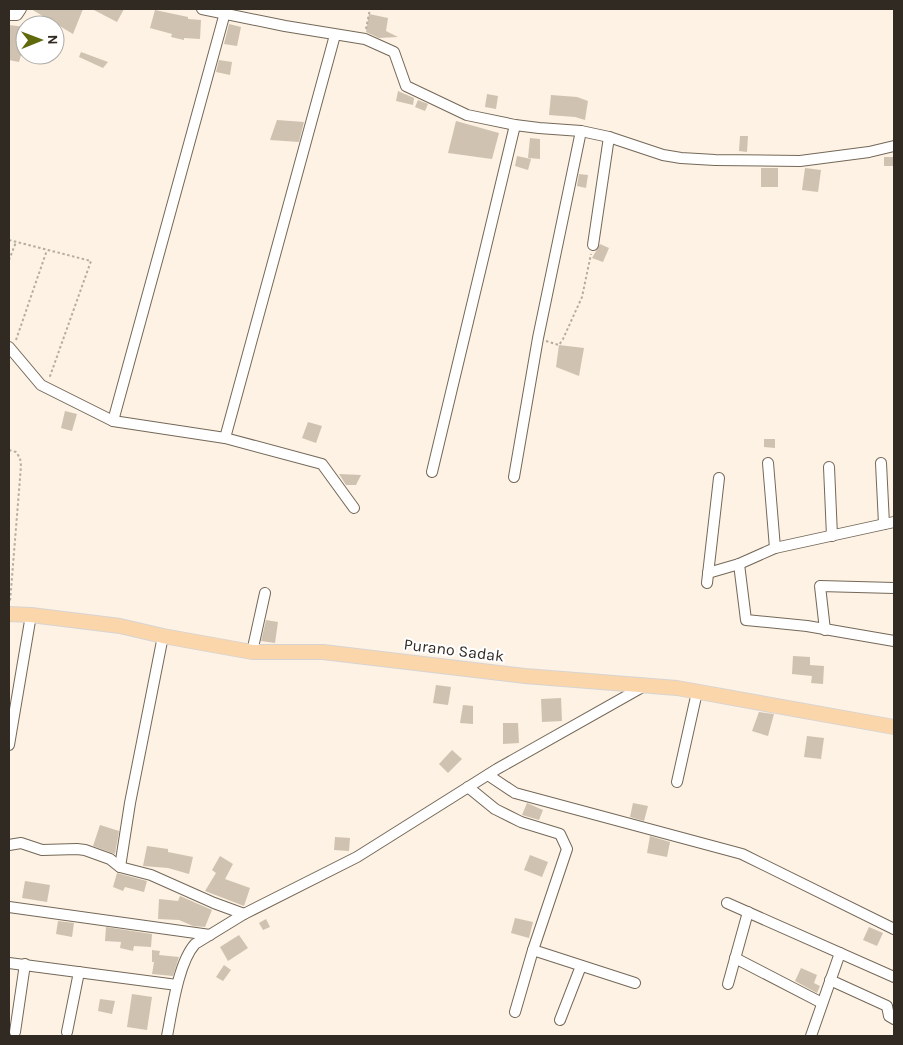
<svg xmlns="http://www.w3.org/2000/svg" width="903" height="1045" viewBox="0 0 903 1045" font-family="Karla,sans-serif">
	<style>
		.building { fill: #cfc2b0 }
		.lines { fill: none; stroke-linecap: round; stroke-linejoin: round }
		.minor-casing { stroke: #746858; stroke-width: 12 }
		.major-casing { stroke: #d6d4d3; stroke-width: 16 }
		.path { stroke: #b6ada0; stroke-width: 2; stroke-dasharray: 2.5 2.5; stroke-linecap: butt }
		.minor { stroke: #fff; stroke-width: 10 }
		.major { stroke: #fcd6ab; stroke-width: 14 }
		.labels { text-anchor: middle; dominant-baseline: central; stroke-width: 4; stroke-linejoin: round; paint-order: stroke }
		.street-label { font-size: 16px; fill: #302a23; stroke: #fff }
	</style>
	<rect width="100%" height="100%" fill="#fdf2e3"/>
	<!-- building -->
	<g class="building">
		<path d="M31,9H83L73,34Z"/>
		<path d="M92,9H124L117,22Z"/>
		<path d="M155,10L188,17V19L201,20L200,39L184,38V40L171,37L172,34L150,28Z"/>
		<path d="M369,14L388,18L386,31L398,37L379,38L366,32Z"/>
		<path d="M229,24L241,27L237,46L224,44Z"/>
		<path d="M9,25L25,27V41L19,62L9,60Z"/>
		<path d="M81,52L108,62L103,68L79,57Z"/>
		<path d="M219,60L232,62L230,75L216,72Z"/>
		<path d="M398,91L414,98L413,105L396,101Z"/>
		<path d="M487,94L498,96L496,109L485,107Z"/>
		<path d="M551,95L577,97L588,101L585,120L575,117L549,115Z"/>
		<path d="M418,100L428,104L425,111L415,107Z"/>
		<path d="M277,120L304,122L299,142L270,140Z"/>
		<path d="M456,121L499,133L492,159L448,153Z"/>
		<path d="M740,136H748L747,152L739,151Z"/>
		<path d="M530,138L540,139V159L528,158Z"/>
		<path d="M517,156L531,159L528,170L515,166Z"/>
		<rect x="884" y="157" width="10" height="9"/>
		<rect x="761" y="168" width="17" height="19"/>
		<path d="M805,168L821,170L818,192L802,190Z"/>
		<path d="M579,174L588,175L586,188L577,186Z"/>
		<path d="M600,244L609,248L603,262L592,258Z"/>
		<path d="M559,345L584,348L579,376L556,367Z"/>
		<path d="M65,411L77,414L72,431L61,428Z"/>
		<path d="M308,422L322,426L316,443L302,438Z"/>
		<path d="M764,439H775V448L764,447Z"/>
		<path d="M339,474L361,475L356,485H346Z"/>
		<path d="M266,620L278,622L275,643L261,641Z"/>
		<path d="M793,656L810,657V665L824,666L823,684L811,683L812,676L792,674Z"/>
		<path d="M436,685L451,687L448,705L433,703Z"/>
		<path d="M561,698L562,721L542,722L541,699Z"/>
		<path d="M463,705L473,706V724L460,723Z"/>
		<path d="M759,712L774,714L768,736L752,731Z"/>
		<path d="M503,723H518L519,743L503,744Z"/>
		<path d="M807,736L824,738L821,759L804,757Z"/>
		<path d="M452,750L462,759L448,773L439,764Z"/>
		<path d="M527,803L543,810L539,820L522,815Z"/>
		<path d="M633,803L648,806L644,821L630,817Z"/>
		<path d="M100,825L119,831L115,854L93,846Z"/>
		<path d="M650,836L670,842L667,857L647,853Z"/>
		<path d="M335,837L350,838L349,851L334,850Z"/>
		<path d="M147,846L168,849V852L193,857L189,874L168,868L143,866Z"/>
		<path d="M530,855L548,862L542,877L524,870Z"/>
		<path d="M220,856L233,864L225,879L250,888L244,906L205,891L216,873L212,870Z"/>
		<path d="M117,873L147,881L144,892L125,887L123,891L113,887Z"/>
		<path d="M25,881L50,885L47,902L22,898Z"/>
		<path d="M180,896L212,910L205,927L193,926L179,920L158,919L159,899L178,901Z"/>
		<path d="M515,918L533,922L529,938L511,933Z"/>
		<path d="M266,919L270,927L263,930L259,923Z"/>
		<path d="M58,921L74,923L72,937L56,934Z"/>
		<path d="M106,927L152,934L151,947L134,946L133,951L120,948L121,942L105,941Z"/>
		<path d="M869,927L883,933L877,946L863,940Z"/>
		<path d="M239,935L248,948L228,961L220,947Z"/>
		<path d="M152,950L160,951L159,955L179,957L173,976L152,974L154,962H152Z"/>
		<path d="M224,965L231,970L223,981L216,977Z"/>
		<path d="M801,968L817,975L814,983L820,986L817,993L795,981Z"/>
		<path d="M132,994L152,997L147,1030L127,1027Z"/>
		<path d="M100,999L115,1001L112,1014L98,1011Z"/>
	</g>
	<g class="lines">
		<defs>
			<g id="minor">
				<path d="M202,9L285,26L365,39L394,52L406,86L467,115L515,125L539,128L581,131L609,137L663,155L681,158L715,160L800,161L869,152L894,146"/>
				<path d="M9,15H17L21,9"/>
				<path d="M593,245L609,137"/>
				<path d="M9,347L41,385L113,421L225,438L322,464L354,508"/>
				<path d="M113,421L226,9"/>
				<path d="M225,438L335,35"/>
				<path d="M768,463L775,548"/>
				<path d="M881,463L884,524"/>
				<path d="M829,467L832,536"/>
				<path d="M432,472L515,125"/>
				<path d="M514,477L538,338L581,131"/>
				<path d="M739,564L746,620L807,626L894,641"/>
				<path d="M708,573L739,564L775,548L894,522"/>
				<path d="M707,583L719,478"/>
				<path d="M825,630L820,586L894,588"/>
				<path d="M252,652L265,593"/>
				<path d="M9,745L31,615"/>
				<path d="M488,775L515,793L742,854L894,929"/>
				<path d="M677,782L697,692"/>
				<path d="M468,787L495,809L521,822L560,834L567,849L533,950L635,983"/>
				<path d="M9,845L21,843L42,850L77,849L85,850L110,859L120,867L151,875L214,903L244,914"/>
				<path d="M120,867L130,803L163,636"/>
				<path d="M727,903L894,977"/>
				<path d="M9,907L210,935"/>
				<path d="M735,958L822,1003"/>
				<path d="M9,963L177,985"/>
				<path d="M830,980L887,1006L889,1016L894,1019"/>
				<path d="M728,984L748,912"/>
				<path d="M515,1012L533,950"/>
				<path d="M560,1020L581,966"/>
				<path d="M15,1032L25,964"/>
				<path d="M67,1032L79,972"/>
				<path d="M167,1036C172,1011 178,963 195,944L244,914L357,857L497,769L646,685"/>
				<path d="M811,1036L840,953"/>
			</g>
			<path id="major" d="M9,614L31,615L120,626L163,636L252,652H323L525,676L677,688L894,727"/>
		</defs>
		<!-- minor casing -->
		<use href="#minor" class="minor-casing"/>
		<!-- major casing -->
		<use href="#major" class="major-casing"/>
		<!-- path -->
		<g class="path">
			<path d="M366,29L370,9"/>
			<path d="M9,240L91,261L49,379"/>
			<path d="M9,260L16,242"/>
			<path d="M16,340L47,250"/>
			<path d="M546,341L559,345L563,339L582,297L591,254"/>
			<path d="M9,450L16,452L20,458L21,466L10,602"/>
		</g>
		<!-- minor -->
		<use href="#minor" class="minor"/>
		<!-- major -->
		<use href="#major" class="major"/>
	</g>
	<g class="labels">
		<!-- street labels -->
		<g class="street-label">
			<text transform="translate(454 650) rotate(7)">Purano Sadak</text>
		</g>
	</g>
	<!-- border -->
	<rect width="903" height="1045" fill="none" stroke="#302a23" stroke-width="20"/>
	<!-- north arrow -->
	<g transform="translate(40 40) rotate(89)"><circle r="24" fill="#ffffff" stroke="#acaaa7"/>
	<path d="M0-4L9 19L0 12L-9 19Z" fill="#60690c"/>
	<text y="-8" font-size="14" font-weight="bold" text-anchor="middle" fill="#302a23">N</text>
	</g>
</svg>
